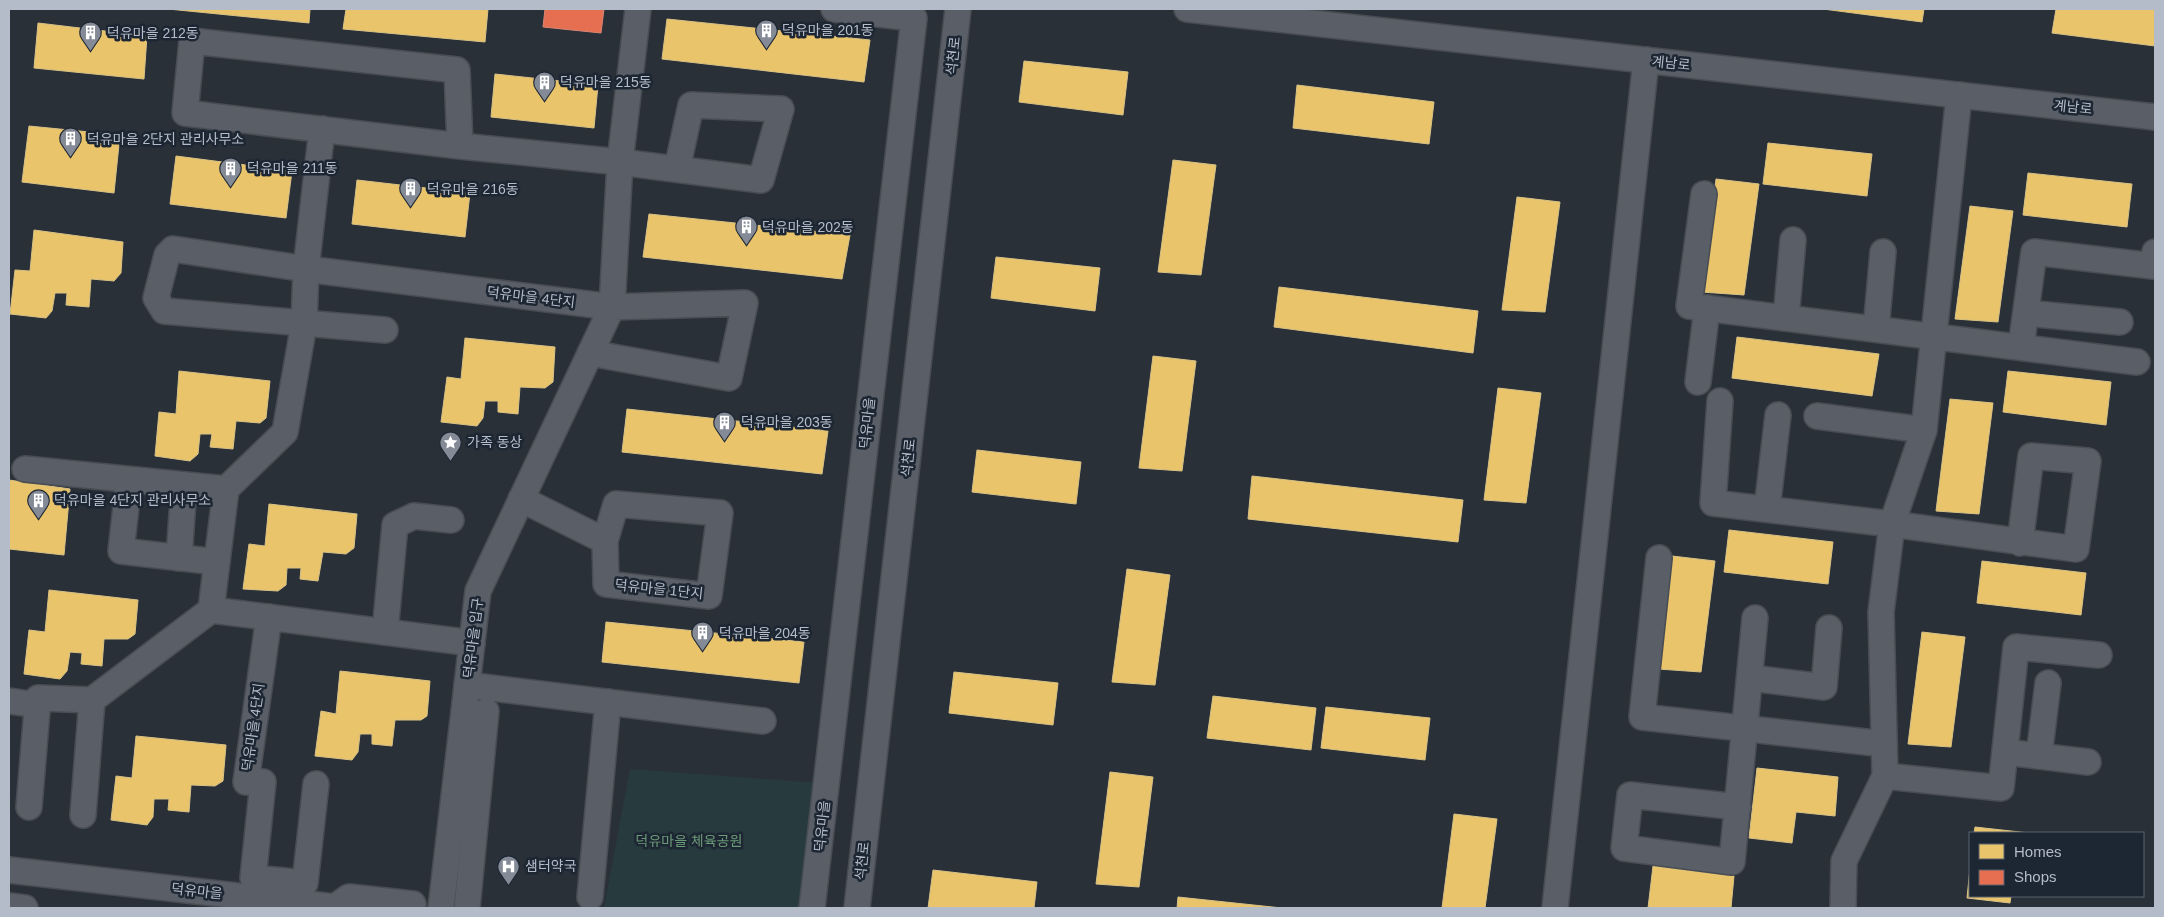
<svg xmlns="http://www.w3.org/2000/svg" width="2164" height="917" viewBox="0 0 2164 917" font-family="Arial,'Noto Sans KR',sans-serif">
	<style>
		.green { fill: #273a3e }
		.homes { fill: #e9c46a; stroke: #d9c286 }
		.shops { fill: #e76f51; stroke: #d88675 }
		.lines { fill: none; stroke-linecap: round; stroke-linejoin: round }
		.minor-casing { stroke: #484c53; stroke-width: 28 }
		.minor { stroke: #5a5e66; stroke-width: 25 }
		.labels { text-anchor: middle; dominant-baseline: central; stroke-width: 5; stroke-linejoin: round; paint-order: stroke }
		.poi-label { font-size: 14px; fill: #b4bcc9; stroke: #1d2633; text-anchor: start }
		.street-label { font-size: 14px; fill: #b4bcc9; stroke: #1d2633 }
		.park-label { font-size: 14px; fill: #6b9a76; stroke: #1d2633 }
	</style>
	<rect width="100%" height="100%" fill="#2a3038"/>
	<!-- green -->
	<path class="green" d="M630,769L819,783L802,908H604Z"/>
	<!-- homes -->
	<g class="homes">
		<path d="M168,9H310L309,23Z"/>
		<path d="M346,9H488L485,42L343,29Z"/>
		<path d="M1823,9H1924L1922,22Z"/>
		<path d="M2056,9H2155V46L2052,33Z"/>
		<path d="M667,19L870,40L864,82L662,59Z"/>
		<path d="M38,23L147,36L144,79L34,68Z"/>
		<path d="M1024,61L1128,72L1123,115L1019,102Z"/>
		<path d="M495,74L598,85L594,128L491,117Z"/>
		<path d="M1297,85L1434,102L1429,144L1293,128Z"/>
		<path d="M29,126L120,135L114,193L22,182Z"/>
		<path d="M1768,143L1872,154L1867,196L1763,184Z"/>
		<path d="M176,156L292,171L286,218L170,204Z"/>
		<path d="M1173,160L1216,165L1201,275L1158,272Z"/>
		<path d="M2028,173L2132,184L2127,227L2023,215Z"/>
		<path d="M1716,179L1759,184L1744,295L1701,292Z"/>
		<path d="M357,180L470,193L465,237L352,224Z"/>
		<path d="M1517,197L1560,202L1545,312L1502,310Z"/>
		<path d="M1970,206L2013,211L1998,322L1955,319Z"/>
		<path d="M649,214L850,235L842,279L643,257Z"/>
		<path d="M34,230L123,242L121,273L114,281L91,279L89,307L66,305L67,293H55L52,311L46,318L10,314L15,270L30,271Z"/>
		<path d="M996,257L1100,268L1095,311L991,298Z"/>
		<path d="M1279,287L1478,311L1473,353L1274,327Z"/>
		<path d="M1737,337L1879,354L1872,396L1732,378Z"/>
		<path d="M465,338L555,347L553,382L545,388L520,387L518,414L498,412V401H485L483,418L477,426L441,422L447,377L461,379Z"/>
		<path d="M1153,356L1196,361L1182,471L1139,468Z"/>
		<path d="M179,371L270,381L266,418L260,423L236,421L233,449L210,447L212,434H200L198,454L190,461L155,456L159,412L176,414Z"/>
		<path d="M2008,371L2111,382L2106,425L2003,412Z"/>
		<path d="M1498,388L1541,393L1526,503L1484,500Z"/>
		<path d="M1950,399L1993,403L1979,514L1936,511Z"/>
		<path d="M627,409L828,431L822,474L622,452Z"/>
		<path d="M977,450L1081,462L1076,504L972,492Z"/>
		<path d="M1252,476L1463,500L1458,542L1248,519Z"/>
		<path d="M9,480L70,489L64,555L9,549Z"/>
		<path d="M269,504L357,514L354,548L346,554L323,552L318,581L300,579L301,568H287L286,585L278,591L243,589L249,544L265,546Z"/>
		<path d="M1729,530L1833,542L1828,584L1724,572Z"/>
		<path d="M1672,556L1715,561L1701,672L1658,669Z"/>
		<path d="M1982,561L2086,573L2081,615L1977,603Z"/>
		<path d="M1127,569L1170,575L1155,685L1112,682Z"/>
		<path d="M49,590L138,600L135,634L128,639H104L102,666L81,664L82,653L70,652L67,671L60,679L24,674L29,630L45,632Z"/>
		<path d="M606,622L804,642L799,683L602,662Z"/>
		<path d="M1922,632L1965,637L1951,747L1908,744Z"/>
		<path d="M340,671L430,681L427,716L421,720H395L392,746L372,744V734H360L358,752L352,760L315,756L321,711L336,714Z"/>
		<path d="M954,672L1058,683L1053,725L949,713Z"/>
		<path d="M1213,696L1316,708L1311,750L1207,738Z"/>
		<path d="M1326,707L1430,718L1425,760L1321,748Z"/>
		<path d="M136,736L226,745L223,781L215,786L191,785L189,812L168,810L169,799H154L153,817L147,825L111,820L116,776L132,778Z"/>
		<path d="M1757,768L1838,777L1835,816L1796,812L1792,843L1749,838Z"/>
		<path d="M1110,772L1153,777L1139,887L1096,884Z"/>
		<path d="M1454,814L1497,819L1485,908H1442Z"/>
		<path d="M1975,827L2029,833H1974Z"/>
		<path d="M1653,866L1734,876L1731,908H1648Z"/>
		<path d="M1970,868V896H2011L2010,903L1967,898Z"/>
		<path d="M933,870L1037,882L1034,908H928Z"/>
		<path d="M1178,897L1282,908H1177Z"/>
	</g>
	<!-- shops -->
	<path class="shops" d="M545,9H604L601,33L543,27Z"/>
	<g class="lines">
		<defs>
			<g id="minor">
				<path d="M1187,9L2155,117"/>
				<path d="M460,146L457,70L192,41L185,113L460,146L620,162L638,9"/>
				<path d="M1704,194L1689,306L2137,362"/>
				<path d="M2026,313L2120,322"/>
				<path d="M1786,318L1793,240"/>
				<path d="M1876,329L1883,252"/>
				<path d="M385,330L164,311L156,298L167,255L173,249L306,269L612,307L620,162L761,180L781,109L691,105L677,169"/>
				<path d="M2021,347L2034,252L2153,266L2155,252"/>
				<path d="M1698,382L1707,308"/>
				<path d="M1720,401L1713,503L1892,524L2076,549L2088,461L2031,456L2020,543"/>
				<path d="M1817,416L1924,430"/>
				<path d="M25,469L226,489L285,432L304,324L306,269L322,129"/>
				<path d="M129,480L121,551L217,562"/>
				<path d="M521,499L605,541L606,584L709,596L720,513L616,504L605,541"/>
				<path d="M1767,509L1778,415"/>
				<path d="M179,558L184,485"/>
				<path d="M1659,558L1642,717L1884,744"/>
				<path d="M211,610L226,489"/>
				<path d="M269,617L246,782H263L253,878L305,883L316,784"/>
				<path d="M385,632L395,525L414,516L451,520"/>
				<path d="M1751,678L1824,687L1829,628"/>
				<path d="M467,685L763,721"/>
				<path d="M9,701L37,705"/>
				<path d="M2005,752L2088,762"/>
				<path d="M2039,756L2048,683"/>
				<path d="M1885,776L2001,788L2016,647L2099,655"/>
				<path d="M29,807L38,698L92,700"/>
				<path d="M1738,807L1630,795L1624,848L1732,862L1755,618"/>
				<path d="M83,815L92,700L211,610L472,643"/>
				<path d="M9,870L335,907L349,897L413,904"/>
				<path d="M590,897L608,702"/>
				<path d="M9,906L25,908"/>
				<path d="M441,908L478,591L612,307L745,303L729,378L590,353"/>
				<path d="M467,908L486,711"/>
				<path d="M812,908L914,18L834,9"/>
				<path d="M857,908L958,9"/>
				<path d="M1555,908L1646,60"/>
				<path d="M1843,908L1844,861L1885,776L1881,612L1892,524L1924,430L1959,95"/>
			</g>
		</defs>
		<!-- minor casing -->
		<use href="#minor" class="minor-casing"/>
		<!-- minor -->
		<use href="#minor" class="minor"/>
	</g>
	<!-- icons -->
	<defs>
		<symbol id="building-pin" viewBox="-11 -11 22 30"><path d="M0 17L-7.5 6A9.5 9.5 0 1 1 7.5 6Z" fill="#848b96" stroke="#1d2633"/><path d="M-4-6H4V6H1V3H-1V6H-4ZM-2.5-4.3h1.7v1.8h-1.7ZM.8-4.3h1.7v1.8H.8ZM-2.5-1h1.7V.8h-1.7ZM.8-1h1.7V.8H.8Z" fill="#fff"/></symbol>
		<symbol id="sight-pin" viewBox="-11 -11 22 30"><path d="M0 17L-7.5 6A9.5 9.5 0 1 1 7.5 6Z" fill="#848b96" stroke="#1d2633"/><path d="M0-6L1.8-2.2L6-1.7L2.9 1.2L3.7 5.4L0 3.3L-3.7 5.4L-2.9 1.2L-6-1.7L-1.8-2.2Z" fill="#fff"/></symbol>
		<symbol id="hospital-pin" viewBox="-11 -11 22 30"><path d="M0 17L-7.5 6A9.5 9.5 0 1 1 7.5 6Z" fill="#848b96" stroke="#1d2633"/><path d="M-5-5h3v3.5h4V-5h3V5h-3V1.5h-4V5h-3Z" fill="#fff"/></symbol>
	</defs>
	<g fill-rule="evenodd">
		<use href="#building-pin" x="754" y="18" width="25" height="34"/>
		<use href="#building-pin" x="78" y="20" width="25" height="34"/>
		<use href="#building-pin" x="532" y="70" width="25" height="34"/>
		<use href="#building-pin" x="58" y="126" width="25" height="34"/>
		<use href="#building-pin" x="218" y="156" width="25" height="34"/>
		<use href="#building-pin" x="398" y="176" width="25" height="34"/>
		<use href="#building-pin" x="734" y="214" width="25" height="34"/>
		<use href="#building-pin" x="712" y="410" width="25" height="34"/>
		<use href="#sight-pin" x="438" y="430" width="25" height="34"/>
		<use href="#building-pin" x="26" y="488" width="25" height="34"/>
		<use href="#building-pin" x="690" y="620" width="25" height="34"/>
		<use href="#hospital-pin" x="496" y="854" width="25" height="34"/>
	</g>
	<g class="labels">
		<!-- poi labels -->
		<g class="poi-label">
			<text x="782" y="30">덕유마을 201동</text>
			<text x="107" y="33">덕유마을 212동</text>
			<text x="560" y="82">덕유마을 215동</text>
			<text x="87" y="139">덕유마을 2단지 관리사무소</text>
			<text x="247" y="168">덕유마을 211동</text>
			<text x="427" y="189">덕유마을 216동</text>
			<text x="762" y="227">덕유마을 202동</text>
			<text x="741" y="422">덕유마을 203동</text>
			<text x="467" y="442">가족 동상</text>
			<text x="54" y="500">덕유마을 4단지 관리사무소</text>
			<text x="719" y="633">덕유마을 204동</text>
			<text x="525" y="866">샘터약국</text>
		</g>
		<!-- street labels -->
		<g class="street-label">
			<text transform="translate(953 56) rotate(-84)">석천로</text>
			<text transform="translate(1671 63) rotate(6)">계남로</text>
			<text transform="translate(2073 107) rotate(6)">계남로</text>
			<text transform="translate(531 297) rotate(7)">덕유마을 4단지</text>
			<text transform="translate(867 423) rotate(-84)">덕유마을</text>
			<text transform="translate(908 458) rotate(-84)">석천로</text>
			<text transform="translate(659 589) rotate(6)">덕유마을 1단지</text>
			<text transform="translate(473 638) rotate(-83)">덕유마을 입구</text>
			<text transform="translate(253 727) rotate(-82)">덕유마을 4단지</text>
			<text transform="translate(822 826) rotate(-84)">덕유마을</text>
			<text transform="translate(862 861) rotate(-84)">석천로</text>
			<text transform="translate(197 891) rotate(6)">덕유마을</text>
		</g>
		<!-- park labels -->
		<g class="park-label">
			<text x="689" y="841">덕유마을 체육공원</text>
		</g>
	</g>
	<!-- border -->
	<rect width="2164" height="917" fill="none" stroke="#b4bcc9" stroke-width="20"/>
	<!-- legend -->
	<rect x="1969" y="832" width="175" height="65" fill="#1d2633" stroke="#59626f"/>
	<rect x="1979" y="844" width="25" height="15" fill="#e9c46a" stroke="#59626f"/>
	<text x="2014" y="857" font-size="15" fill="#b4bcc9">Homes</text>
	<rect x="1979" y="870" width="25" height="15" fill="#e76f51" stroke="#59626f"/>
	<text x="2014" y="882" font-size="15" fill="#b4bcc9">Shops</text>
</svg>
